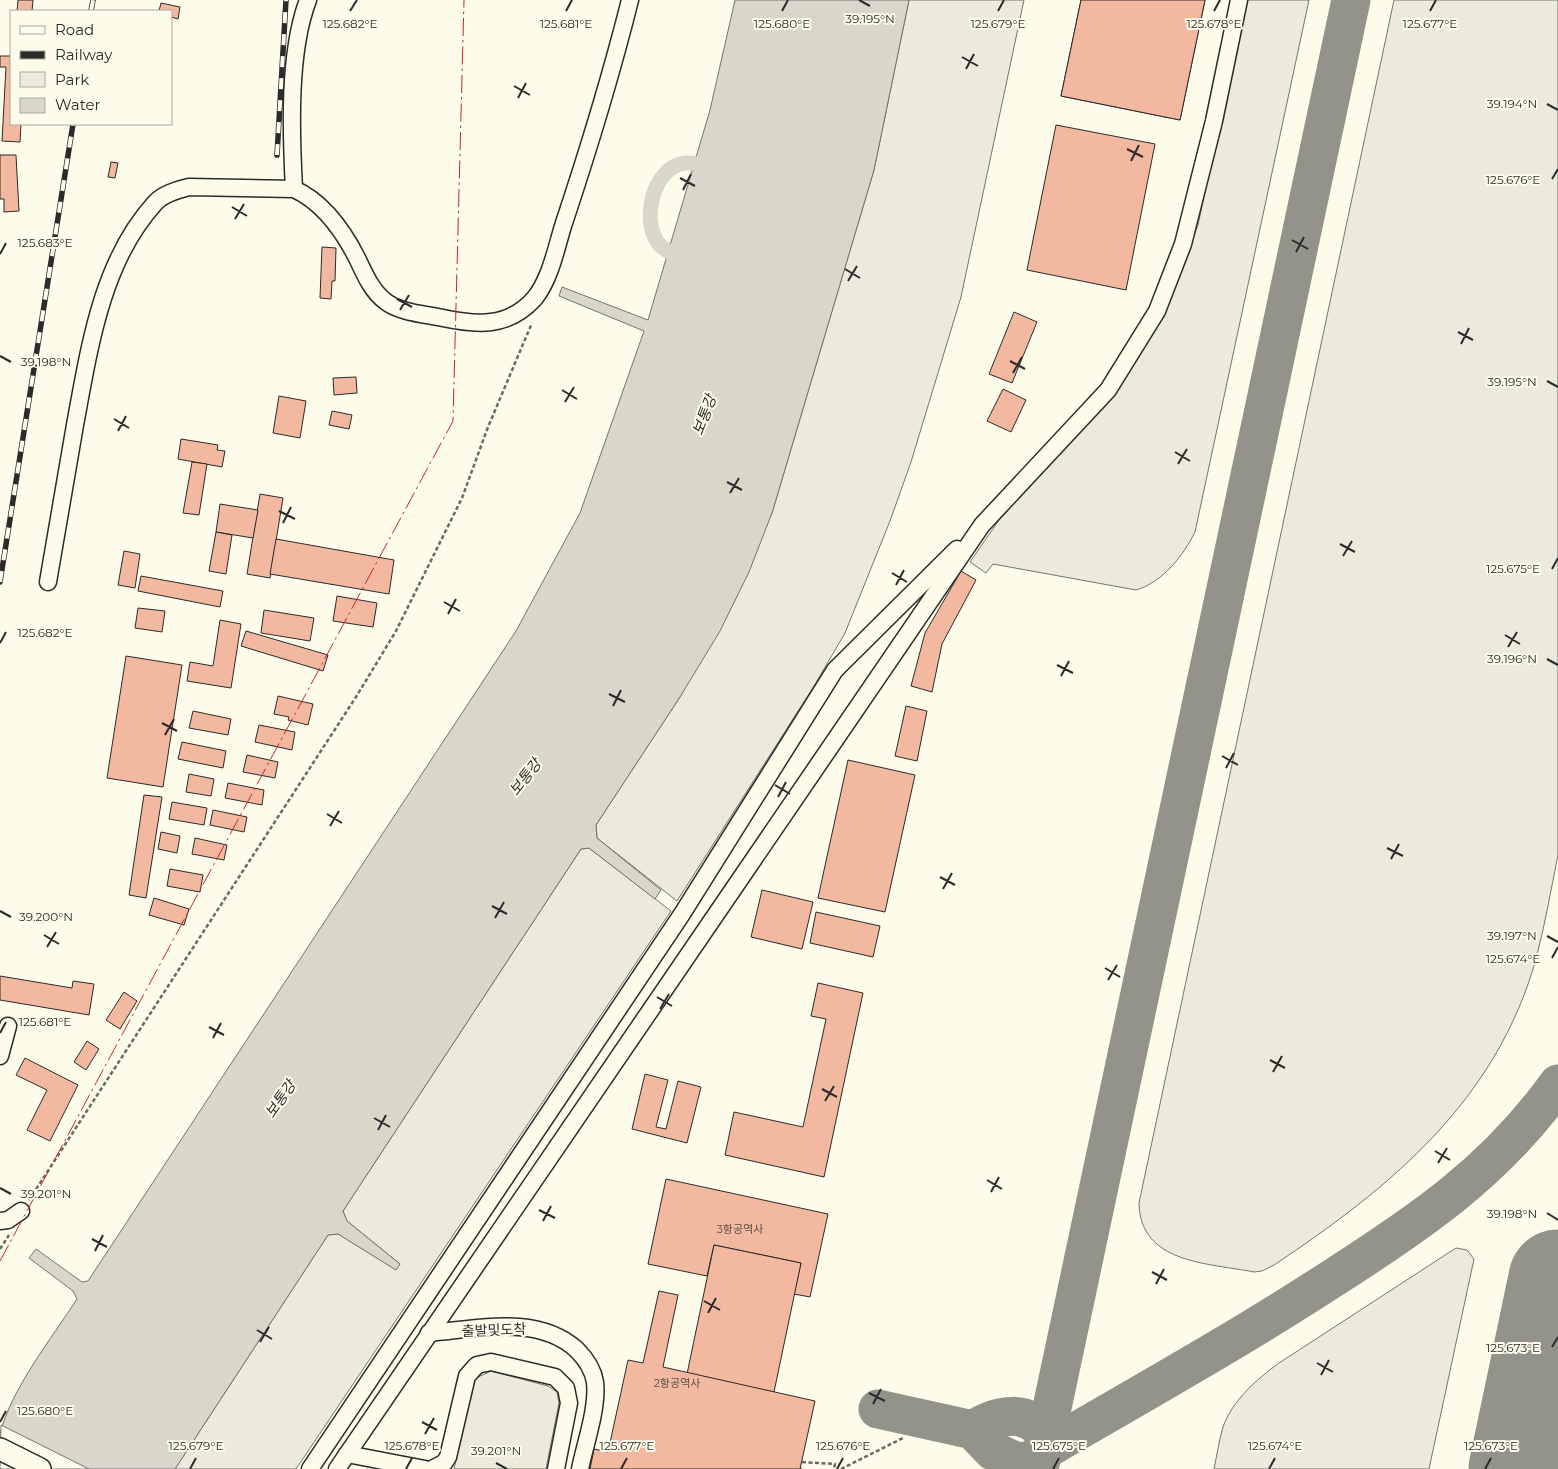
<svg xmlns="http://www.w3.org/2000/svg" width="1558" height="1469" viewBox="0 0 1558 1469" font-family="Montserrat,'Noto Sans KR',sans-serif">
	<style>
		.green { fill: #ecebdb; stroke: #74746e }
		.parking { fill: #eceadb; stroke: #74746e }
		.water { fill: #d8d7c9; stroke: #74746e }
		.pier { fill: #fdfbea; stroke: #74746e }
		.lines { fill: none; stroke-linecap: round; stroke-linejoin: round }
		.canal { stroke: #d8d7c9; stroke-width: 15 }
		.taxiway { stroke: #94938a; stroke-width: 39 }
		.runway { stroke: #94938a; stroke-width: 99 }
		.building { fill: #f2b8a0; stroke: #2b2b2b }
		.minor-casing { stroke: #2b2b2b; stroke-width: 19 }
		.major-casing { stroke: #2b2b2b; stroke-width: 24 }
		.path { stroke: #6a6964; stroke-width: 2.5; stroke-dasharray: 4 2.5; stroke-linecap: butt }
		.minor { stroke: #fdfbea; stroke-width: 16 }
		.major { stroke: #fdfbea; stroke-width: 21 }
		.rail-casing { stroke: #2b2b2b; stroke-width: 5.5 }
		.rail { stroke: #fdfbea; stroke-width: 4; stroke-dasharray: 11; stroke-linecap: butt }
		.power { stroke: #c62828; stroke-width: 1; stroke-dasharray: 18 4 2.5 4; stroke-linecap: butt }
		.ticks { fill: none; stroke: #2b2b2b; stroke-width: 2 }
		.labels { text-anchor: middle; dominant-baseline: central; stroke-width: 4; stroke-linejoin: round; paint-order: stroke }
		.number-label { font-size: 11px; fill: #5d4e48 }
		.street-label { font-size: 14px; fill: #2b2b2b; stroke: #fdfbea }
		.water-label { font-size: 15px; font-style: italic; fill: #2b2b2b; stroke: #fdfbea }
		.ticks-label { font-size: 12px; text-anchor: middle; fill: #2b2b2b; stroke: #fdfbea; stroke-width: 4; stroke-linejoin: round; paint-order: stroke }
	</style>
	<rect width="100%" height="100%" fill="#fdfbea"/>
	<!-- green -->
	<g class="green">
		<path d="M909,0H1024L961,297L911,462L890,521L845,633L814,686L677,901L597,838L596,825L680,697L772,513L874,170Z"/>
		<path d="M1245,0H1309L1195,532C1183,556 1163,582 1136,590L993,564L986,573L970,562L999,520L1119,386L1170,299L1198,225Z"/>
		<path d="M1394,0H1558V855C1551,889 1545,925 1536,959C1496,1101 1391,1187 1274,1265L1262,1271L1254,1272C1209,1263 1140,1264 1139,1203Z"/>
		<path d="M589,848L671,911L296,1469H175L328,1235L338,1234L396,1269L400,1264L347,1221L343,1211L581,849Z"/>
		<path d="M1456,1248L1467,1250L1474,1259L1429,1469H1214C1217,1455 1219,1440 1223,1427C1232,1401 1257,1379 1279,1363Z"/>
	</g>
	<!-- parking -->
	<path class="parking" d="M491,1371L548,1386L557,1392L559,1403L546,1469H454L471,1386L476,1378Z"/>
	<!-- water -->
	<path class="water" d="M735,0H909L874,170L772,513L749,572L720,631L680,697L596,825L597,838L661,890L655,899L589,848L581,849L343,1211L347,1221L400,1264L396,1270L338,1234L328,1235L175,1469H0C0,1458 0,1445 0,1434C11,1389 52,1338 77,1299L73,1291L29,1258L36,1249L82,1282L88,1281L516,631L580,513L644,331L559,296L562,287L648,320L710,110Z"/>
	<!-- pier -->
	<path class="pier" d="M1,1425L89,1469H0Z"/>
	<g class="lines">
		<!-- canal -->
		<path class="canal" d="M688,259C679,256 667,253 660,245C640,223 652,167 685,163C694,162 706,166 715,167"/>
		<!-- taxiway -->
		<g class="taxiway">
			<path d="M878,1409L973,1430L993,1451L1017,1462L1030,1461L1043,1451C1139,1395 1236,1341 1330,1280C1419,1223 1495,1172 1558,1084"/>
			<path d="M973,1430C997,1414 1028,1408 1046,1435"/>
			<path d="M1039,1469L1351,0"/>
		</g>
		<!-- runway -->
		<path class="runway" d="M1518,1469L1558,1279"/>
	</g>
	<!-- building -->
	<g class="building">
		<path d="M18,0H33L32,11H17Z"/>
		<path d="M1081,0H1116L1102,68L1154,79L1171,0H1205L1180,120L1061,96Z"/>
		<path d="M1081,0H1205L1180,120L1061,96Z"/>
		<path d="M161,3L180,7L178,19L171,17V11H159Z"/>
		<path d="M0,56H11V124H21L20,142L2,141L6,67H0Z"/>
		<path d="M1056,125L1155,144L1126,290L1027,270Z"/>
		<path d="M0,155H16L19,211L4,212V199H0Z"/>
		<path d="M111,162L118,163L115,178L108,177Z"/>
		<path d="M322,247L336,248L335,281H332L331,299L320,298Z"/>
		<path d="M1014,312L1037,322L1012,383L989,374Z"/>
		<path d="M356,377L357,393L334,395L333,378Z"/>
		<path d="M1003,389L1026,400L1011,432L987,421Z"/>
		<path d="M279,396L306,401L300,438L273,433Z"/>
		<path d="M332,411L352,415L349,429L329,425Z"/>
		<path d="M181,439L218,445L217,450L225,451L222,467L178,459Z"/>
		<path d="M192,462L207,464L199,515L183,513Z"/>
		<path d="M260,494L283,498L270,578L247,574Z"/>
		<path d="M220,504L258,510L253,538L216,532Z"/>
		<path d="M216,532L232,535L226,574L209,571Z"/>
		<path d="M276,539L394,560L389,594L270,574Z"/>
		<path d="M124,551L140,554L135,588L118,585Z"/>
		<path d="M961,571L976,580L942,644L932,692L911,686L925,633Z"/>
		<path d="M141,576L223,591L220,607L138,591Z"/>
		<path d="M337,596L377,603L373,627L333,621Z"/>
		<path d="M138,608L165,611L162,632L135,628Z"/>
		<path d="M264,610L314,618L310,641L261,633Z"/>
		<path d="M220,620L241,624L231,688L187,681L190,662L213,666Z"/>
		<path d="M246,631L328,655L323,671L241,646Z"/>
		<path d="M126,656L182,665L163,787L107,778Z"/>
		<path d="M278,696L313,704L308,725L288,720L289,717L274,714Z"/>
		<path d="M906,706L927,711L917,761L895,756Z"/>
		<path d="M193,711L231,719L228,735L189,728Z"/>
		<path d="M259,725L295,732L292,750L255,742Z"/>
		<path d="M182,742L226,751L223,768L178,759Z"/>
		<path d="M247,755L278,762L275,778L243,772Z"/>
		<path d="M848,760L915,775L885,912L818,898Z"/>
		<path d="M189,774L214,779L211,796L186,792Z"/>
		<path d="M228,783L264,790L262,805L225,798Z"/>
		<path d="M144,795L162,797L146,898L129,895Z"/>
		<path d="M172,802L207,808L204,825L169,819Z"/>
		<path d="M213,810L247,817L244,832L210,825Z"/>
		<path d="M161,832L180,836L177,853L158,849Z"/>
		<path d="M195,838L227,845L224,860L192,854Z"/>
		<path d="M170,869L203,875L200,892L167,886Z"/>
		<path d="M762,890L813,902L802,949L751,937Z"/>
		<path d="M154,898L189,909L184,925L149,915Z"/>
		<path d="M816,912L880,926L873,957L810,943Z"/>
		<path d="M0,976L72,988L73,981L94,984L89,1015L0,1000Z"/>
		<path d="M818,983L863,993L824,1177L725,1155L734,1112L803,1127L826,1019L811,1016Z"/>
		<path d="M124,992L137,1001L120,1029L106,1020Z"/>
		<path d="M87,1041L99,1049L86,1070L74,1062Z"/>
		<path d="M25,1058L78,1085L50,1141L27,1130L47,1090L16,1075Z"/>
		<path d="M645,1074L668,1080L656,1127L666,1129L678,1081L701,1087L687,1143L632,1129Z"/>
		<path d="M666,1179L828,1214L810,1297L794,1294L801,1263L714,1245L707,1276L648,1264Z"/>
		<path d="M714,1245L801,1263L774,1392L687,1374Z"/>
		<path d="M659,1291L678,1295L663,1367L815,1401L800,1469H590L594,1449L608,1452L628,1360L643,1363Z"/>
	</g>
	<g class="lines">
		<defs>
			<g id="minor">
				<path d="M294,189C291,133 288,52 308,0"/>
				<path d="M48,582C57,529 66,477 75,425C89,350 101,262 155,203C163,194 177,190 189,187L294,189C323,202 344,232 358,260C365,275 372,291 385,301C400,313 425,314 443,318C476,325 508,328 534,299C550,280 556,249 563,226C588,151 611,76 630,0"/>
				<path d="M0,1056L8,1026"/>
				<path d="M0,1221L8,1220L21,1211"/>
				<path d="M429,1333C477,1329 538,1314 577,1350C586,1359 593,1369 595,1382C598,1408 585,1444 580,1469"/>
				<path d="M347,1454L425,1469"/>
				<path d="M310,1469L682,914L835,670L957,549"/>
				<path d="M337,1469L982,525L1108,390L1157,311L1183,244L1214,121L1239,0"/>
				<path d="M432,1469L444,1463L448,1457L467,1376L477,1365L491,1362L555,1377L566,1388L569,1403L556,1469"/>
			</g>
			<path id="major" d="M0,1449L40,1469"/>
		</defs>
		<!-- minor casing -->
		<use href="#minor" class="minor-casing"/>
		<!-- major casing -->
		<use href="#major" class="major-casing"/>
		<!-- path -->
		<g class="path">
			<path d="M29,1200L356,697L396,631L462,498L488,427L532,323"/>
			<path d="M0,1249L9,1235"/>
			<path d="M802,1462L835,1464L834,1469"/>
			<path d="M801,1469H802"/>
			<path d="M841,1469L903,1438"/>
		</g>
		<!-- minor -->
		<use href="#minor" class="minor"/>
		<!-- major -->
		<use href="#major" class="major"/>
		<defs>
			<g id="rail">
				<path d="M91,11L93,0"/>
				<path d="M277,155L286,0"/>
				<path d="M0,582L73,124"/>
			</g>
		</defs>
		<!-- rail casing -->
		<use href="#rail" class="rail-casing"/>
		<!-- rail -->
		<use href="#rail" class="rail"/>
		<!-- power -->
		<path class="power" d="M0,1261L453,421L464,0"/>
	</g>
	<!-- ticks -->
	<path class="ticks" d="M859,0L870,6M350,11L357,0M566,11L572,0M782,11L788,0M998,11L1004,0M1214,11L1220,0M1430,11L1436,0M962,57L978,66M966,69L974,54M514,86L530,95M518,98L526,83M1547,104L1558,110M1127,149L1143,157M1131,161L1139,145M680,178L695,186M1552,179L1558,169M683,190L691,174M232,207L247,216M235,219L244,204M1292,240L1308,249M1296,252L1304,237M0,254L6,243M845,269L860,278M848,281L857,266M397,299L412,307M400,310L409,295M1458,332L1473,340M1461,344L1469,328M0,356L11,362M1010,361L1025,369M1013,373L1022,357M1547,381L1558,387M562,390L577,399M565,402L574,387M114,419L129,428M118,431L126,416M1175,452L1190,461M1178,464L1187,449M727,482L742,490M730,493L739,478M279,511L295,519M283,523L291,507M1340,544L1355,552M1343,556L1352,541M1552,569L1558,558M892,573L907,582M896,585L904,570M444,602L460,611M448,614L456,599M1505,635L1520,644M0,643L6,632M1508,647L1517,632M1547,659L1558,665M1057,665L1073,673M1061,676L1069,661M609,694L625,702M613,706L621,690M162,723L177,731M165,735L174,719M1222,756L1238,765M1226,768L1234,753M775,785L790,794M778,797L786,782M327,814L342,823M330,826L339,811M1387,848L1403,856M1391,859L1399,844M940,877L955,885M943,889L952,873M492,906L507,914M0,911L11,917M495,918L504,902M44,935L59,944M1547,936L1558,942M47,947L56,932M1552,958L1558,947M1105,968L1120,977M1108,980L1117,965M657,997L672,1006M660,1009L669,994M209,1027L224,1035M0,1033L6,1022M213,1038L221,1023M1270,1060L1285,1068M1273,1072L1282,1056M822,1089L837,1097M825,1101L834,1086M374,1118L390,1127M378,1130L386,1115M1435,1151L1450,1160M1438,1163L1447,1148M987,1180L1002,1189M0,1188L11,1194M991,1192L999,1177M539,1210L555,1218M1547,1213L1558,1220M543,1221L551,1206M92,1239L107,1247M95,1251L103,1235M1152,1272L1167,1280M1156,1284L1164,1269M704,1301L720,1310M708,1313L716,1298M257,1330L272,1339M260,1342L269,1327M1552,1347L1558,1337M1317,1363L1333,1372M1321,1375L1329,1360M869,1393L885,1401M873,1404L881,1389M0,1422L6,1411M422,1422L437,1430M425,1434L434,1418M496,1463L507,1469M190,1469L196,1458M406,1469L412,1458M621,1469L627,1458M837,1469L843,1458M1053,1469L1059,1458M1269,1469L1275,1458M1485,1469L1491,1458"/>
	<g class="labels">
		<!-- number labels -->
		<g class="number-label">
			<text x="740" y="1229">3항공역사</text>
			<text x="677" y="1383">2항공역사</text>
		</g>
		<!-- street labels -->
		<g class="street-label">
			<text transform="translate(494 1330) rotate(-2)">출발및도착</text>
		</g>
		<!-- water labels -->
		<g class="water-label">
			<text transform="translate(704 415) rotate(-69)">보통강</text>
			<text transform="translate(525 777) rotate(-52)">보통강</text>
			<text transform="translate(280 1099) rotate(-55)">보통강</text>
		</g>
	</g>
	<g class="ticks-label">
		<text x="870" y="23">39.195°N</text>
		<text x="350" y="28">125.682°E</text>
		<text x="566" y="28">125.681°E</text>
		<text x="782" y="28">125.680°E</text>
		<text x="998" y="28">125.679°E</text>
		<text x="1214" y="28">125.678°E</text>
		<text x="1430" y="28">125.677°E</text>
		<text x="1512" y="108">39.194°N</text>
		<text x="1513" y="184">125.676°E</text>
		<text x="45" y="247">125.683°E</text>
		<text x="46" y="366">39.198°N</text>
		<text x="1512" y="386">39.195°N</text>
		<text x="1513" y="573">125.675°E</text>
		<text x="45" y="637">125.682°E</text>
		<text x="1512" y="663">39.196°N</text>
		<text x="46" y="921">39.200°N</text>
		<text x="1512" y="940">39.197°N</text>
		<text x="1513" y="963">125.674°E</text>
		<text x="45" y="1026">125.681°E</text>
		<text x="46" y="1198">39.201°N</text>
		<text x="1512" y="1218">39.198°N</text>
		<text x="1513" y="1352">125.673°E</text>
		<text x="45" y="1415">125.680°E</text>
		<text x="196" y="1450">125.679°E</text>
		<text x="412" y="1450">125.678°E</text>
		<text x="627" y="1450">125.677°E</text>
		<text x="843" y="1450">125.676°E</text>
		<text x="1059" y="1450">125.675°E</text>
		<text x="1275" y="1450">125.674°E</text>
		<text x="1491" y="1450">125.673°E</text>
		<text x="496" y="1455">39.201°N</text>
	</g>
	<!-- legend -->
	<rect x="10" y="10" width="162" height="115" fill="#fdfbea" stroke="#a9a89e"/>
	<rect x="20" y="26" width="25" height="8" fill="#fdfbea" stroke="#a9a89e"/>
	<text x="55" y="35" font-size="15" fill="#2b2b2b">Road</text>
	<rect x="20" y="51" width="25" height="8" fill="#2b2b2b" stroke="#a9a89e"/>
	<text x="55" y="60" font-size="15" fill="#2b2b2b">Railway</text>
	<rect x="20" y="72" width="25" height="15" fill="#ecebdb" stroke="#a9a89e"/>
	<text x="55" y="85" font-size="15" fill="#2b2b2b">Park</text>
	<rect x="20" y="98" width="25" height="15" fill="#d8d7c9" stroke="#a9a89e"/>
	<text x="55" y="110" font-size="15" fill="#2b2b2b">Water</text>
</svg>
